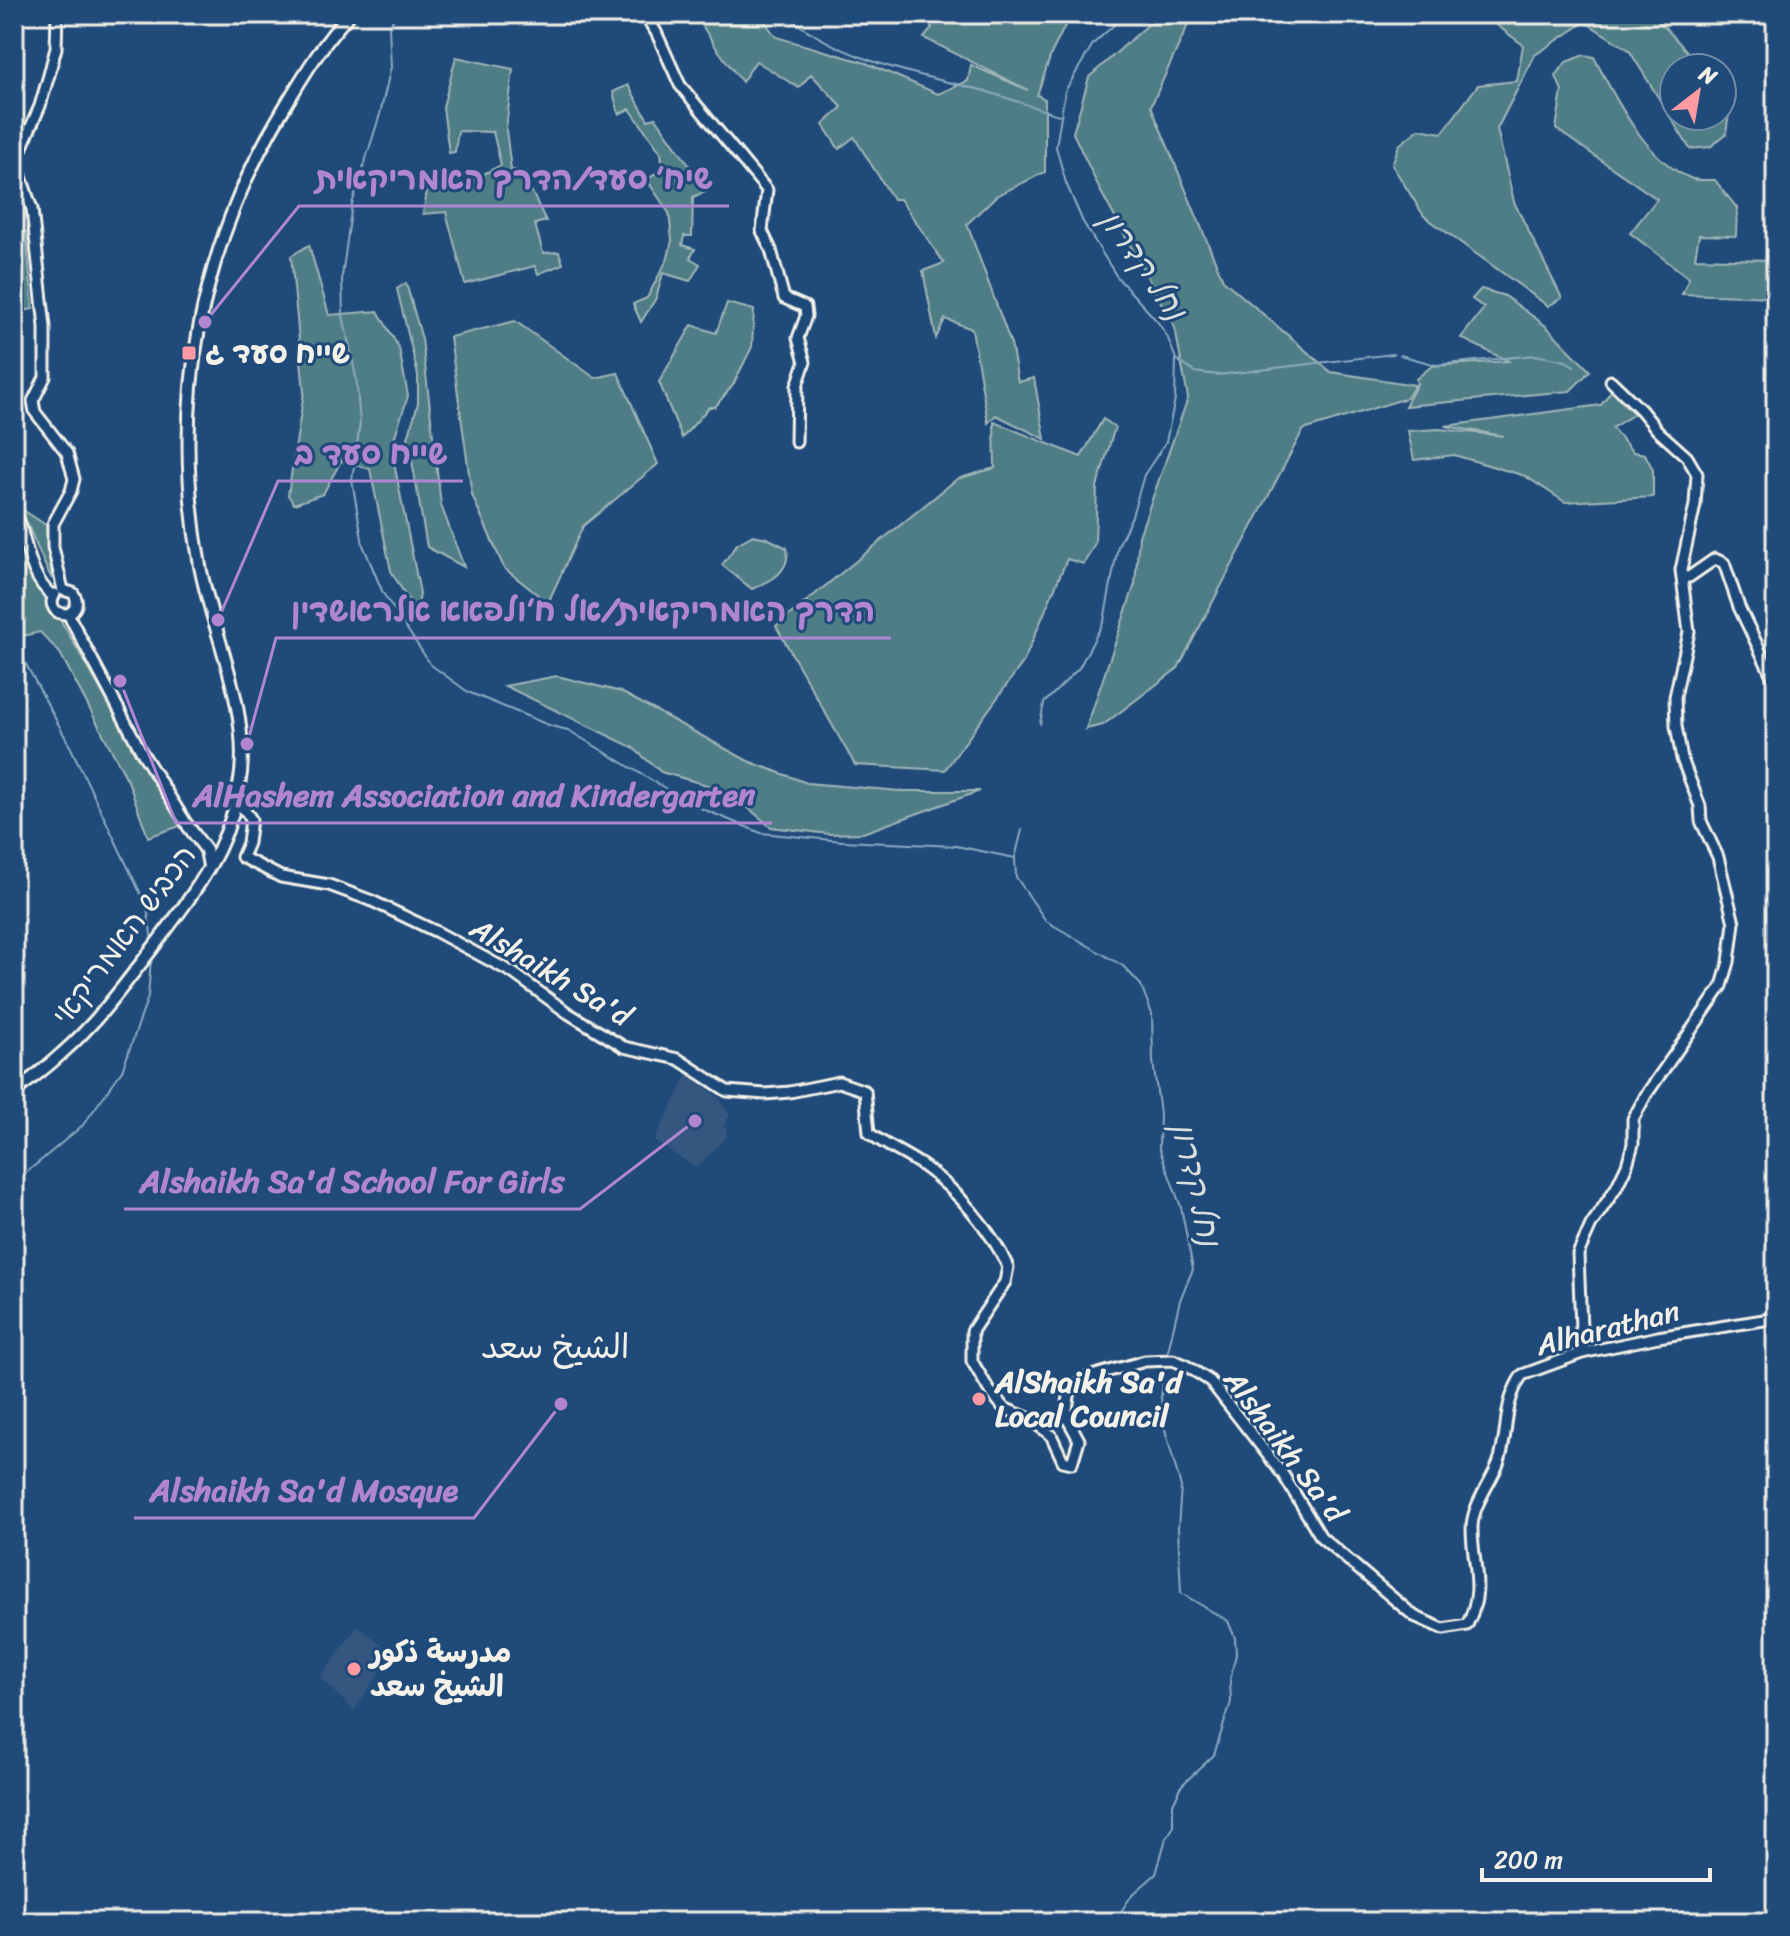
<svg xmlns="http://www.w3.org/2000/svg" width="1790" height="1936" viewBox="0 0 1790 1936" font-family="Sriracha,'Playpen Sans Arabic','Playpen Sans Hebrew',sans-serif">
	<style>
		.built { fill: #35577e }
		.green { fill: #4f7d86; stroke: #a2b7b7; stroke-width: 2 }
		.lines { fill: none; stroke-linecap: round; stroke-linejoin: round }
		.stream { stroke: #8cabc0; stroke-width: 2 }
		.tertiary-casing { stroke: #f4f1e8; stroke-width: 15 }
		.secondary-casing { stroke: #f4f1e8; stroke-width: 16 }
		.tertiary { stroke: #1f4a7a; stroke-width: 9 }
		.secondary { stroke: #1f4a7a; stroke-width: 10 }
		.poi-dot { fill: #ff9aa2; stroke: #1f4a7a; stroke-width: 3 }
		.labels { text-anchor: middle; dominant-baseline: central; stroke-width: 6; stroke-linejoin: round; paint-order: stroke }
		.poi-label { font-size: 30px; font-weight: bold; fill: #f4f1e8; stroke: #1f4a7a; text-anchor: start }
		.street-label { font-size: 30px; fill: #f4f1e8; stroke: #1f4a7a }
		.water-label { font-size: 32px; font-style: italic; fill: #dadfde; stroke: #1f4a7a }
		.quarter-label { font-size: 34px; fill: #f4f1e8; stroke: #1f4a7a }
		.leader { fill: none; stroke: #b185d1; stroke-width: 3 }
		.callout-dot { fill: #b185d1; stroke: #1f4a7a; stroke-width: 3 }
		.callout-label { font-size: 32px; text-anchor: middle; font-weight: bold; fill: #b185d1; stroke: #1f4a7a; stroke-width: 6; stroke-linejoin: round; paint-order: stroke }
	</style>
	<rect width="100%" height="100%" fill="#1f4a7a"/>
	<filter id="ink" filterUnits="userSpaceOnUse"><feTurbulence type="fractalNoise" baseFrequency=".0125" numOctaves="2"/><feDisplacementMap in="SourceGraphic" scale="16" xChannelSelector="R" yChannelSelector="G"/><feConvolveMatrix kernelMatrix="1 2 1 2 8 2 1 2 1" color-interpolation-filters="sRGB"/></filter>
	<g filter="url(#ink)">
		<!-- built -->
		<g class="built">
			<path d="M688,1074L719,1098L730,1115L723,1126L727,1129V1136L697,1168L654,1141Z"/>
			<path d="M358,1626L392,1653L354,1711L320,1678Z"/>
		</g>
		<!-- green -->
		<g class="green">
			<path d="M695,14H759L776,37L866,63L938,94L968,81L971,65L1028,90L924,38L932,28L922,14H1071L1052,52L1037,95L1045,99V172L996,196L967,224L1011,344L1018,382L1034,378L1045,439L996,415L988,423L972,329L945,319L936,338L923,271L944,263L900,199H893L854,137L839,149L823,125L842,107L811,74L799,88L756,61L742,82L715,46Z"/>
			<path d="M1160,14H1179L1188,25L1151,106L1223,280L1331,372L1415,385L1407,398L1303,430L1178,668L1103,725L1086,729L1135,584L1139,536L1188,398L1175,328L1100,190L1073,133L1089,77Z"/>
			<path d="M1488,14H1653L1702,68H1674V116H1722V89L1731,98L1726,134L1710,147L1690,149L1629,50L1585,22L1535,55L1497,129L1514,202L1562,298L1548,306L1424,216L1392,165L1399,145L1419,129L1442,133L1478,85L1517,81L1523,45L1498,26Z"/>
			<path d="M1584,55L1594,57C1615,98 1645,159 1690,178C1697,181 1707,180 1715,180L1737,208L1736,236L1699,235L1695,258L1770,260L1776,274V297L1682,294L1689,278L1630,233L1657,199L1556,129L1562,91L1556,76L1566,62Z"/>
			<path d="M456,57L513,69L506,129L511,170L526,172L527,182L546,221L535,224L543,253L559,252L563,264L538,274L535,266L465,284L446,212L423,214L429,178L461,186L501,165L493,132L458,131L455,152L449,153L443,107Z"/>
			<path d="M628,85L648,120L656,118L707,191L693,197L692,236H684L682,245L695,249L690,258L700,264L690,281L663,273L656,298L641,322L633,304L647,298L668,258L672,240L669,213L647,180L663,168L661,153L630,109L619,114L613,92Z"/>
			<path d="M26,232L33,309L14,313V234Z"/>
			<path d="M309,245L329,315L378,311L399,348L408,396L391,448L420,593L417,615L391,571L370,469L341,461L323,494L294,504L288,495L304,392L291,256Z"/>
			<path d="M406,283L422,339L441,505L464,567L427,547L408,438L418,403V375L397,289Z"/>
			<path d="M1481,289L1505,296L1546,326L1590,371L1570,391L1405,406L1417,384L1416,379L1432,366L1508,361L1461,338L1484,308L1472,299Z"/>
			<path d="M727,303L754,310L752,347L733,385L715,407H709L682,438L659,382L692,325L716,333Z"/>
			<path d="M515,321L595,378L618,373L658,464L583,526L548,603L504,568L472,495L450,337Z"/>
			<path d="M1611,391L1634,414L1612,428L1633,452L1645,454L1653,470V497L1565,502L1525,476L1454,455L1414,460L1408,431L1439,429L1504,436L1445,426L1601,405Z"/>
			<path d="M1103,419L1115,427L1097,487L1095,543L1084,564L1067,559L1024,661L945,770L855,765L776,626L957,479L995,468L994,422L1081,457Z"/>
			<path d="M20,508L46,525L52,579C40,557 32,532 20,508Z"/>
			<path d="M14,527L53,607L180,826L148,837L128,781L60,653L40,632L14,638Z"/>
			<path d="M753,535L767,538L787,548C791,572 771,581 752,589L722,565L737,544Z"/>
			<path d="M557,676L621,692L748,761L807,783L900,791H980L863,833L829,834L771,827L728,791L661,772L632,747L505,686Z"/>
		</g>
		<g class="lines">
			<!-- stream -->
			<g class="stream">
				<path d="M396,14L389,27L391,67L380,114L352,204L342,277L343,316L356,377L360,423L352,480L363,545L383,593L431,665L468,692L551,726L568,730L693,805L761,833L842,841L956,846L1015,858"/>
				<path d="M785,14C839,59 910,73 977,89C1004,96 1031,107 1059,115"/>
				<path d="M1400,355L1436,365L1535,355L1566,361L1574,366"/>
				<path d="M1176,359L1194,372L1218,375L1393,354"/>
				<path d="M14,642L70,746L147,907L152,941"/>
				<path d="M1040,724L1044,703L1079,668L1104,621L1118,546L1132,516L1144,475L1166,442L1175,399L1176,359L1167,336L1157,321L1117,277L1083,222L1066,183L1056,147L1065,91L1093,44L1126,14"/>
				<path d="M1022,830L1015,858L1016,877L1046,921L1123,966L1141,985L1152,1014L1153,1061L1160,1114L1159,1148L1181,1207L1193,1269L1180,1300L1167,1355"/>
				<path d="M14,1183L83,1125L122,1071L148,997L151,959"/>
				<path d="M1114,1922L1132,1895L1156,1874L1166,1838L1173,1828V1804L1182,1785L1214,1755L1231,1702L1230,1680L1236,1654L1235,1638L1228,1621L1181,1593L1178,1528L1181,1487L1164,1426L1161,1398L1165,1365"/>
			</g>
			<defs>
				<g id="tertiary">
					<path d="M57,14L56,48L49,75L40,106L18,156V168L32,209L45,327V377L33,401L35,412L67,453L74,479L71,491L53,524V547L63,590"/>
					<path d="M644,14L656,32L680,85L767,190L762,231L771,250L784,298L805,307L806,316L798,338L805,362L797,386L796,442"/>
					<path d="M14,515L19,521C27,546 31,580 53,596"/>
					<path d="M1683,577H1689L1715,559L1724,563L1739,607L1776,684"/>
					<path d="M63,590L73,593C79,601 77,609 68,614"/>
					<path d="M55,594C48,605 55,615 68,614"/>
					<path d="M68,614L141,751L188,826"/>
					<path d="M234,804L244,809L251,819L248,843L242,857L281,877L329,885L372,901L437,932L513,973L568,1013L624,1047L678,1059L727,1091L765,1094L790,1092L839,1082L865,1091L869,1133C886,1146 906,1154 923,1166C957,1190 991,1229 1008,1267L1005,1282L972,1331V1361L989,1390L1004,1408L1028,1418L1051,1435L1063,1461L1072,1463L1079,1440L1066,1416L1070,1390L1088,1377L1145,1361L1173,1360L1185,1365L1210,1381L1284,1476L1321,1537L1414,1616L1443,1629L1467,1625C1486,1589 1472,1564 1472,1528C1472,1506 1490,1484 1498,1464C1510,1433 1501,1407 1522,1375L1582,1353L1658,1337L1776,1318"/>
					<path d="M1582,1353L1578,1254L1591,1225L1616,1188L1627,1165L1633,1144V1119L1646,1095L1722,986L1729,962L1734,923L1718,857L1701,821L1700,806L1682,759L1676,726L1675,697L1689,632L1681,570L1695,505L1697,474L1687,457L1658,431L1641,410L1611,381"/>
				</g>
				<g id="secondary">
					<path d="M188,826L206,850L209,866"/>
					<path d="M14,1092C30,1080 46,1068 61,1054C96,1024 124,985 152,949C176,917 202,884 219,849C230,826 238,799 241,773C248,703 213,634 200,566C170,404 199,249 284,108C303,76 324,41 350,14"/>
				</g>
			</defs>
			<!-- tertiary casing -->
			<use href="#tertiary" class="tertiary-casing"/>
			<!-- secondary casing -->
			<use href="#secondary" class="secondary-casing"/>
			<!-- tertiary -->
			<use href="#tertiary" class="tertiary"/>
			<!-- secondary -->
			<use href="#secondary" class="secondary"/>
		</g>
	</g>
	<!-- markers -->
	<g class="poi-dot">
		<rect x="181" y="345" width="16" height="16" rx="4"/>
		<circle cx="979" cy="1399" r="8"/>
		<circle cx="354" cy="1669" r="8"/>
	</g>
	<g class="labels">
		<!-- poi labels -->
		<g class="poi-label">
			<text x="205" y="353">שייח סעד ג</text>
			<text x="995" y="1382">AlShaikh Sa'd<tspan x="995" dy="34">Local Council</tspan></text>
			<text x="370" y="1652">مدرسة ذكور<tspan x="370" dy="34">الشيخ سعد</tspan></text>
		</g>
		<!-- street labels -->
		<g class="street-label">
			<text transform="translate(124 935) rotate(-53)">הכביש האמריקאי</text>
			<text transform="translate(551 972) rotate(31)">Alshaikh Sa'd</text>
			<text transform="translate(1608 1328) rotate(-14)">Alharathan</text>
			<text transform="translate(1285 1446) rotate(53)">Alshaikh Sa'd</text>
		</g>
		<!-- water labels -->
		<g class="water-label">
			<text transform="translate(1143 265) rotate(55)">נחל קדרון</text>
			<text transform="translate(1196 1184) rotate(77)">נחל קדרון</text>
		</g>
		<!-- quarter labels -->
		<g class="quarter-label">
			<text x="555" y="1347">الشيخ سعد</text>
		</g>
	</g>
	<!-- callouts -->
	<path class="leader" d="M205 322L299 206H729M218 620L278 481H463M247 744L276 638H891M120 681L176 823H772M695 1121L580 1209H124M561 1404L474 1518H134"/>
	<g class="callout-dot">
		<circle cx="205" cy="322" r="8"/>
		<circle cx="218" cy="620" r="8"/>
		<circle cx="247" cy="744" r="8"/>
		<circle cx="120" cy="681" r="8"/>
		<circle cx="695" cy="1121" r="8"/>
		<circle cx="561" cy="1404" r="8"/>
	</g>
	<g class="callout-label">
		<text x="514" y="189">שיח׳ סעד/הדרך האמריקאית</text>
		<text x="371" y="464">שייח סעד ב</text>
		<text x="583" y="621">הדרך האמריקאית/אל ח׳ולפאא אלראשדין</text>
		<text x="474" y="806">AlHashem Association and Kindergarten</text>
		<text x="352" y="1192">Alshaikh Sa'd School For Girls</text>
		<text x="304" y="1501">Alshaikh Sa'd Mosque</text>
	</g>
	<!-- margin -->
	<rect width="1790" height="1936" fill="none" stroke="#1f4a7a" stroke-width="48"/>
	<rect x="24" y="24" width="1742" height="1888" fill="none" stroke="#f4f1e8" stroke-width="3" filter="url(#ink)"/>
	<!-- north arrow -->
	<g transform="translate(1698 92) rotate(31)"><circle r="38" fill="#1f4a7a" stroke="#748da6" stroke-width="2"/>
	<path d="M0-6L14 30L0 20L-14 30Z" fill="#ff9aa2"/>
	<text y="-12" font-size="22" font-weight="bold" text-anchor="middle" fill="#f4f1e8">N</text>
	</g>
	<!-- scale -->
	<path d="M1482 1868v12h228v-12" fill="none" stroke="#f4f1e8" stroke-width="4"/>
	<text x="1494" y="1868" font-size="24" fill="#f4f1e8" stroke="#1f4a7a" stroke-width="6" paint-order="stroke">200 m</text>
</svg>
